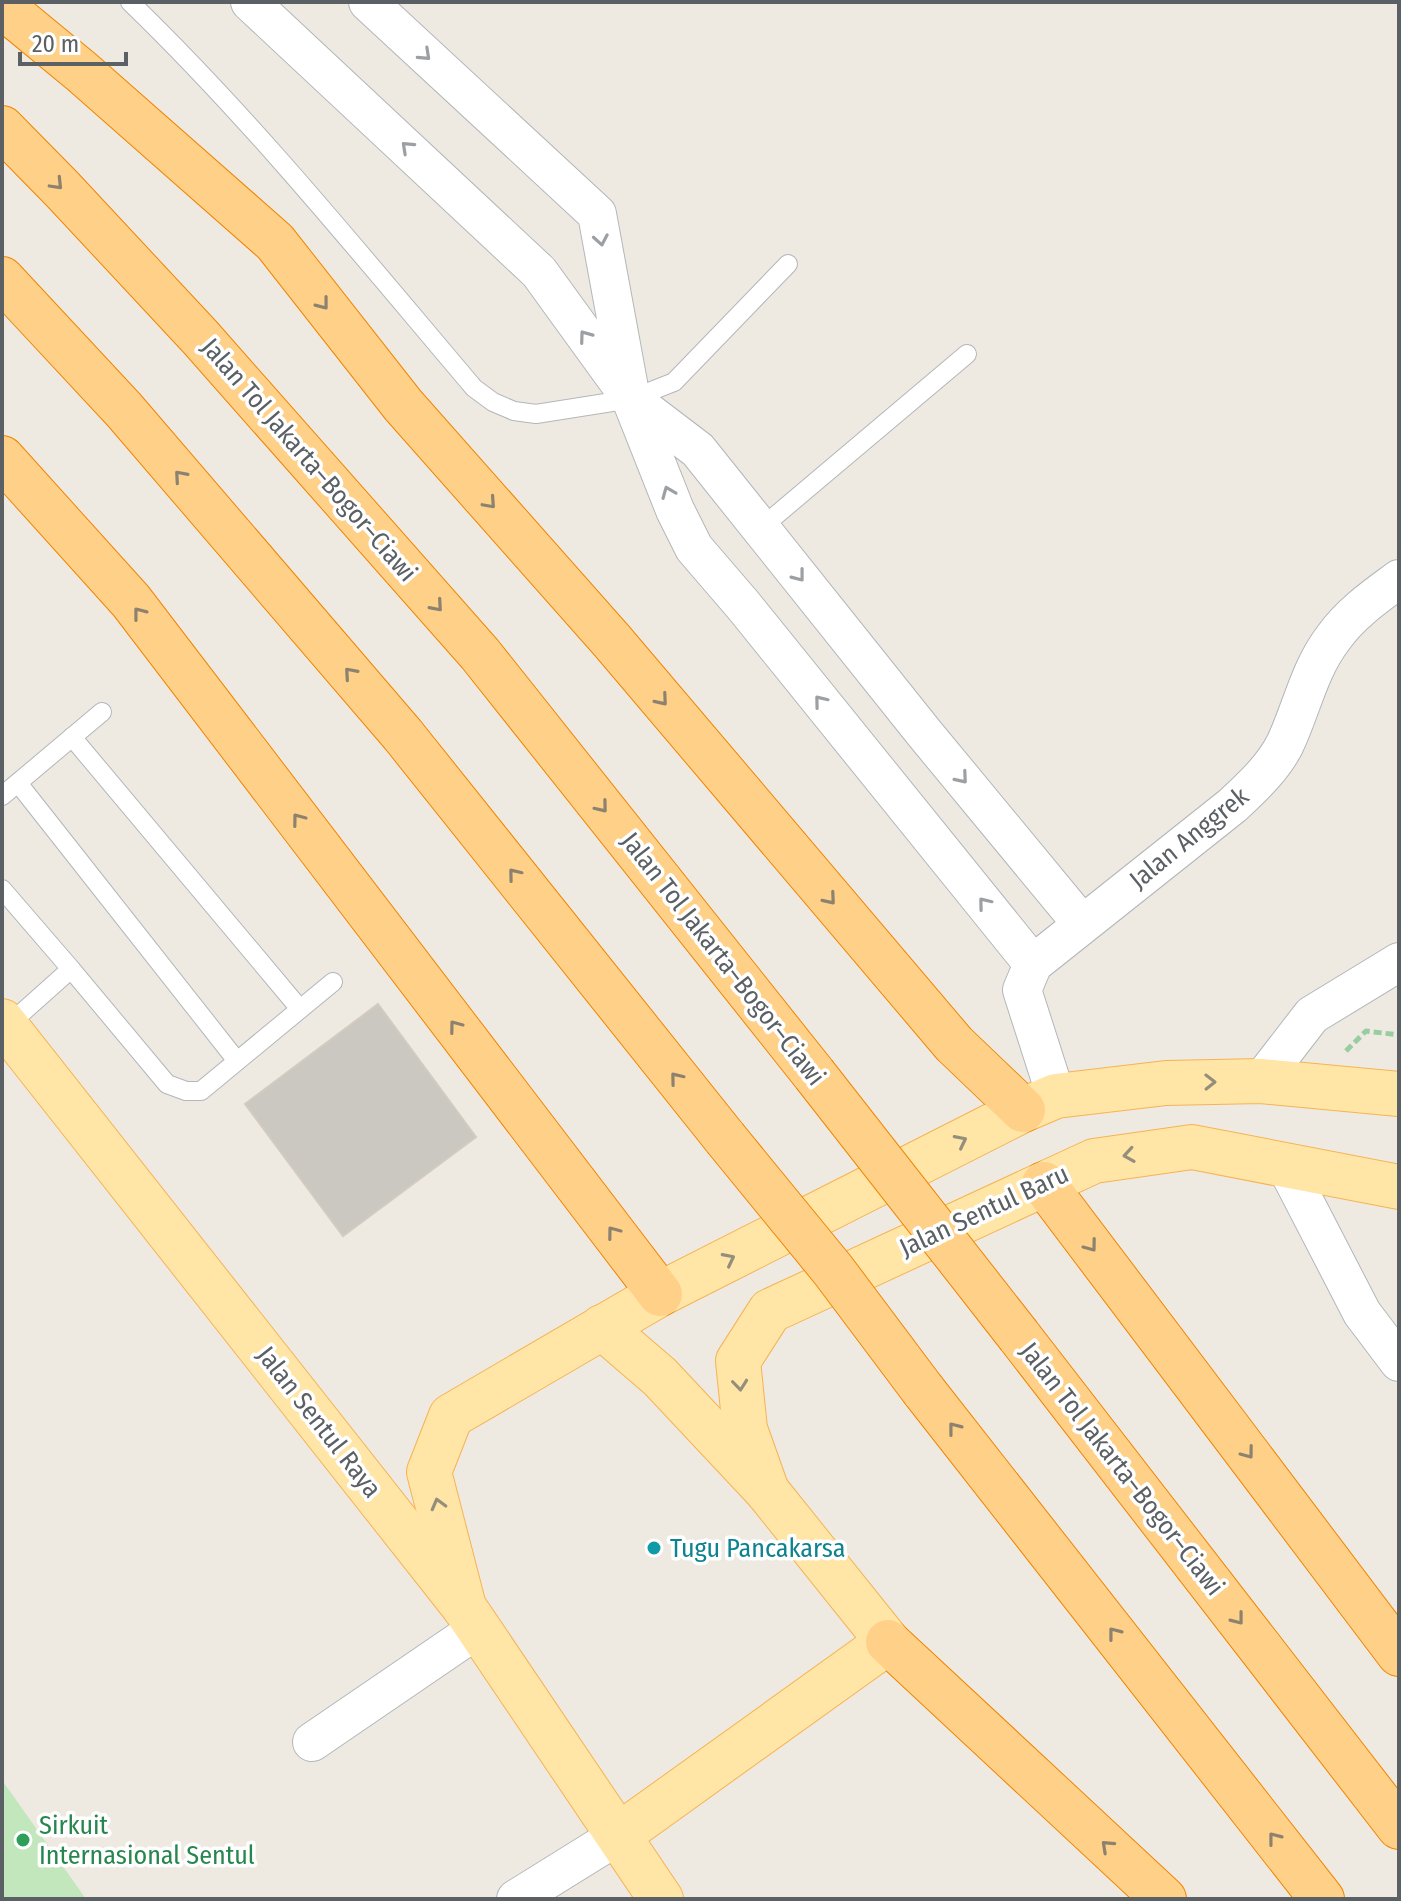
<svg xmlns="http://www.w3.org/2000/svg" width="1401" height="1901" viewBox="0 0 1401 1901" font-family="'Fira Sans Condensed',sans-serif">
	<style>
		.green { fill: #c3e7bd }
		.building { fill: #cbc7c1; stroke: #d3cbc0; stroke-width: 2 }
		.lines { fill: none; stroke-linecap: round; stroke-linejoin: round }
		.service-casing { stroke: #b3b6ba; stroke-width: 20 }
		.minor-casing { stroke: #b3b6ba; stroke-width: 40 }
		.primary-casing { stroke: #f6b353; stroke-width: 46 }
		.motorway-casing { stroke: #f08500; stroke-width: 46 }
		.path { stroke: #99cda0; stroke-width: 5; stroke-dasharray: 8 4; stroke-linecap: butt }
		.service { stroke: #fff; stroke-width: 18 }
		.minor { stroke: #fff; stroke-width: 38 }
		.primary { stroke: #ffe5a6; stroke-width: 44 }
		.motorway { stroke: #ffd188; stroke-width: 44 }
		.motorway-bridge-casing { stroke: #f08500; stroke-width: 46; stroke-linecap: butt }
		.motorway-bridge { stroke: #ffd188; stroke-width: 44 }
		.oneway { stroke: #9ca0a2 }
		.oneway2 { stroke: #8c826f }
		.oneway3 { stroke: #948f7b }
		.culture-dot { fill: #0f9aa8; stroke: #fff; stroke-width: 3 }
		.leisure-dot { fill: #2e9e5b; stroke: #fff; stroke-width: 3 }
		.labels { text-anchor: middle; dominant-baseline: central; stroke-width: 7; stroke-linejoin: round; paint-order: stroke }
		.street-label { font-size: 26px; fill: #5a6064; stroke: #fff }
		.culture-label { font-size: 26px; fill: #0d838f; stroke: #fff; text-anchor: start }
		.leisure-label { font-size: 26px; fill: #27864d; stroke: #fff; text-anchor: start }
	</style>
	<rect width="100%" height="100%" fill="#eeeae2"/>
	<!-- green -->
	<path class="green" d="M2,1780L86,1899H2Z"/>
	<!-- building -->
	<path class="building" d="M378,1004L476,1137L343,1236L245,1104Z"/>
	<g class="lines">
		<defs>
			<g id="service">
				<path d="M130,2C254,122 362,256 474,388L493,402L514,411L536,414L631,399L674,382L788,264"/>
				<path d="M762,527L967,354"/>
				<path d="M72,737L300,1009"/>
				<path d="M18,783L237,1061"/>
				<path d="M2,796L102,712"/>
				<path d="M2,889L71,969L6,1027"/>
				<path d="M71,969L167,1084L186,1091H201L333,982"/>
			</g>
			<g id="minor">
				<path d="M250,2L539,272L631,399L698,450L925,734L1082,924"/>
				<path d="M368,2L597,214L631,399L675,510L694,548L743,605L1033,964"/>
				<path d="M1261,1081L1312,1015L1399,962"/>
				<path d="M1056,1096L1022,990L1033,964L1233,805C1252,787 1273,768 1285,744C1302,708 1309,669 1334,637C1351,613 1376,596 1399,579"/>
				<path d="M1286,1166L1362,1313L1399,1362"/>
				<path d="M312,1742L479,1628"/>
				<path d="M516,1899L619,1835"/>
			</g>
			<g id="primary">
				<path d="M2,1021L464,1607L661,1899"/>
				<path d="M602,1327L660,1377L767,1491L888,1642L619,1835"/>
				<path d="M767,1491L745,1429L738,1361L770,1311L1094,1161L1192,1147L1399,1187"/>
				<path d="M464,1607L429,1472L451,1416L660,1294L1023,1110L1056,1096L1166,1083L1261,1081L1399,1094"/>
			</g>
			<g id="motorway">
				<path d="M2,6L82,72L275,242L403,405L612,641L954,1044L1023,1110"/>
				<path d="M2,128L62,189L200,337L480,654L814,1074"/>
				<path d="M2,279L124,410L403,735L725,1138"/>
				<path d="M2,458L131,601L660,1294"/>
				<path d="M1044,1184L1399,1654"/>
				<path d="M1019,1336L1399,1827"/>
				<path d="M923,1390L1322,1899"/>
				<path d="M888,1642L1164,1899"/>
			</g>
		</defs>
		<!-- service casing -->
		<use href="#service" class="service-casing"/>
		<!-- minor casing -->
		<use href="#minor" class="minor-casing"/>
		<!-- primary casing -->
		<use href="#primary" class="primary-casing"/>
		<!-- motorway casing -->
		<use href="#motorway" class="motorway-casing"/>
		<!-- path -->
		<path class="path" d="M1346,1051L1366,1031L1399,1035"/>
		<!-- service -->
		<use href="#service" class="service"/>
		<!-- minor -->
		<use href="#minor" class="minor"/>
		<!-- primary -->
		<use href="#primary" class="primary"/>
		<!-- motorway -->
		<use href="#motorway" class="motorway"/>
		<defs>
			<g id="motorway-bridge">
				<path d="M814,1074L1019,1336"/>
				<path d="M725,1138L833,1270L923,1390"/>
			</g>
		</defs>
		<!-- motorway-bridge casing -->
		<use href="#motorway-bridge" class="motorway-bridge-casing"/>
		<!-- motorway-bridge -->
		<use href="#motorway-bridge" class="motorway-bridge"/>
	</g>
	<!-- one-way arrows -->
	<defs><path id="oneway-chevron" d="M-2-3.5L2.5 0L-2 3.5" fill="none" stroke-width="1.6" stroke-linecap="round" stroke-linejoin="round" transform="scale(2)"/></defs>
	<g class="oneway">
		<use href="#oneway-chevron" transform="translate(425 55) rotate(43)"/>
		<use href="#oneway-chevron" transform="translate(407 147) rotate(-137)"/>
		<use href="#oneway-chevron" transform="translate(601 240) rotate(80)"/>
		<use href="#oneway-chevron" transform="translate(585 336) rotate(-126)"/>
		<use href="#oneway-chevron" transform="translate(668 492) rotate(-112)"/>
		<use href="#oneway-chevron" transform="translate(799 576) rotate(52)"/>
		<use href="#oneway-chevron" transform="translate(820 701) rotate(-129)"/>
		<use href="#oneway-chevron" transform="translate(962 778) rotate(50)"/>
		<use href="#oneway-chevron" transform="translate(984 903) rotate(-129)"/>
	</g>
	<g class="oneway2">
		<use href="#oneway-chevron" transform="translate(57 184) rotate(46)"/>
		<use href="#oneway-chevron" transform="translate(323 304) rotate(52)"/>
		<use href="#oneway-chevron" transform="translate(180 476) rotate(-131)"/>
		<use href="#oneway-chevron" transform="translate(490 503) rotate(48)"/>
		<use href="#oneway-chevron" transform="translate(437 606) rotate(49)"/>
		<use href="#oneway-chevron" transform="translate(139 613) rotate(-128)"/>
		<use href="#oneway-chevron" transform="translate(350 673) rotate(-131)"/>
		<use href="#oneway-chevron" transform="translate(662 700) rotate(50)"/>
		<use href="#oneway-chevron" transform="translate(602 807) rotate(51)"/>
		<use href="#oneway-chevron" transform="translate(298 819) rotate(-127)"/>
		<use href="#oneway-chevron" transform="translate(514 874) rotate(-129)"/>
		<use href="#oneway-chevron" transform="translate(830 899) rotate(50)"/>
		<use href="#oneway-chevron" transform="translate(455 1026) rotate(-127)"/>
		<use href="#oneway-chevron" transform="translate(676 1078) rotate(-129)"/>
		<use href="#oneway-chevron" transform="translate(613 1232) rotate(-127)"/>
		<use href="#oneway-chevron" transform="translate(1091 1246) rotate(53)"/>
		<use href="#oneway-chevron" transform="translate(954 1428) rotate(-128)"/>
		<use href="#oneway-chevron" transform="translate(1248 1453) rotate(53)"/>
		<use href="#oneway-chevron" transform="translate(1238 1619) rotate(52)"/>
		<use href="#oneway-chevron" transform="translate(1114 1633) rotate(-128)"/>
		<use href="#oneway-chevron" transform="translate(1274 1838) rotate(-128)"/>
		<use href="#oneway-chevron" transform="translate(1107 1846) rotate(-137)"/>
	</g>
	<g class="oneway3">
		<use href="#oneway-chevron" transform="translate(1210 1082) rotate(-1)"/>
		<use href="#oneway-chevron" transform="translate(961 1141) rotate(-27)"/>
		<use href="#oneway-chevron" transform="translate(1129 1155) rotate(171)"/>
		<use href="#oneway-chevron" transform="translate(729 1259) rotate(-27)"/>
		<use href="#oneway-chevron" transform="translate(740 1385) rotate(84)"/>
		<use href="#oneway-chevron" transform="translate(438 1504) rotate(-105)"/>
	</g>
	<!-- markers -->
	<circle class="culture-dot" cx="654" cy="1548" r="8"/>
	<circle class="leisure-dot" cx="23" cy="1840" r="8"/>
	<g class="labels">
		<!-- street labels -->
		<g class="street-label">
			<text transform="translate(309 460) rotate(49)">Jalan Tol Jakarta–Bogor–Ciawi</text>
			<text transform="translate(1189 838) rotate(-39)">Jalan Anggrek</text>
			<text transform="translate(723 959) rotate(52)">Jalan Tol Jakarta–Bogor–Ciawi</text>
			<text transform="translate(984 1211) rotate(-25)">Jalan Sentul Baru</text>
			<text transform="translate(319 1422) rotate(52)">Jalan Sentul Raya</text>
			<text transform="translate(1122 1469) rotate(52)">Jalan Tol Jakarta–Bogor–Ciawi</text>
		</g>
		<!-- culture labels -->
		<g class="culture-label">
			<text x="670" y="1548">Tugu Pancakarsa</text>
		</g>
		<!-- leisure labels -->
		<g class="leisure-label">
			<text x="39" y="1825">Sirkuit<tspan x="39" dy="30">Internasional Sentul</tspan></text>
		</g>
	</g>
	<!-- border -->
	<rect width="1401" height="1901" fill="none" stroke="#5a6064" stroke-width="8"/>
	<!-- scale -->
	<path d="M20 52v12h106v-12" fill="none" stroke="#5a6064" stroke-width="4"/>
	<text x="32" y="52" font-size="24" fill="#5a6064" stroke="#ffffff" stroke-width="6" paint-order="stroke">20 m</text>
</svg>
